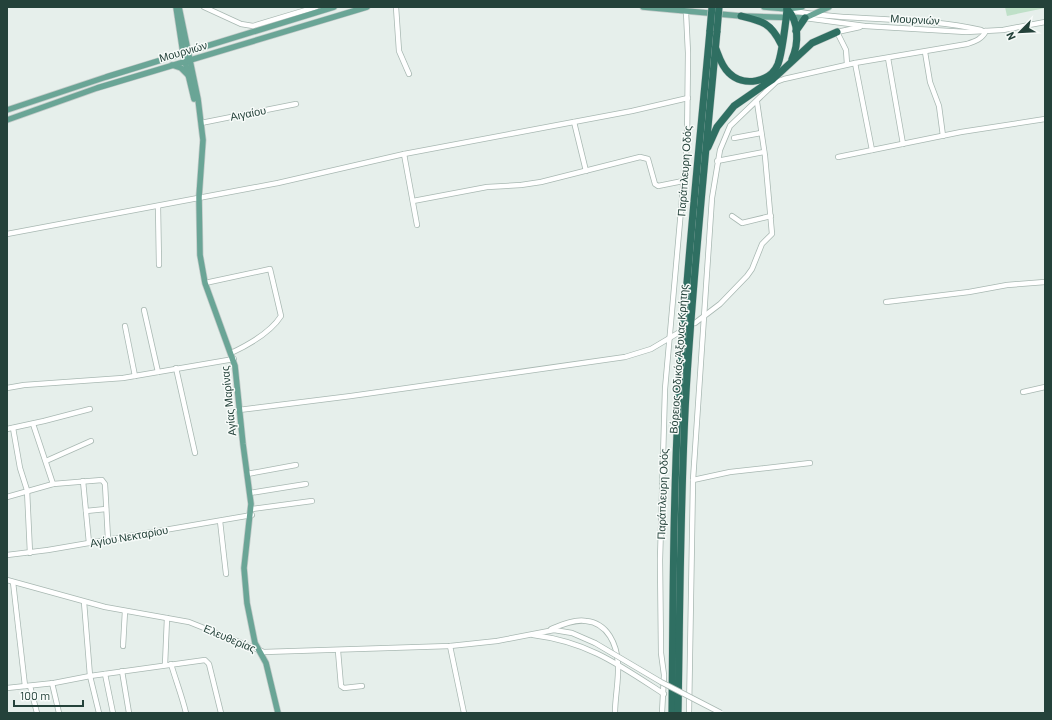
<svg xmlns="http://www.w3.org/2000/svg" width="1052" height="720" viewBox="0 0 1052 720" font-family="Barlow,sans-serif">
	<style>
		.green { fill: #bfe0c8 }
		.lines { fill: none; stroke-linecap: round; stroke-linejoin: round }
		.minor-casing { stroke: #a8b8b2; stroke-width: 6 }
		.major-casing { stroke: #c2cac8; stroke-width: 7 }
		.highway-casing { stroke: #c2cac8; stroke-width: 8 }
		.minor { stroke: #fff; stroke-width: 4.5 }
		.major { stroke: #6aa596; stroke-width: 5.5 }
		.highway { stroke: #2f6f62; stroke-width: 7 }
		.minor-bridge-casing { stroke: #a8b8b2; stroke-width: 6; stroke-linecap: butt }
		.highway-bridge-casing { stroke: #c2cac8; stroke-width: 8; stroke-linecap: butt }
		.minor-bridge { stroke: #fff; stroke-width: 4.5 }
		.highway-bridge { stroke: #2f6f62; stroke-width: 7 }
		.labels { text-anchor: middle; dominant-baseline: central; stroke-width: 3; stroke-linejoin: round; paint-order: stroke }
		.street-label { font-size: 11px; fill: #24423a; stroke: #f7fbf9 }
	</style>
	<rect width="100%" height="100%" fill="#e6efeb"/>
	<!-- green -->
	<path class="green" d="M1005,7H1045V8L1007,16Z"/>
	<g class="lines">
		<defs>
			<g id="minor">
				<path d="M204,7L241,24L253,26L316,7"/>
				<path d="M396,7L399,51L409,74"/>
				<path d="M789,10C852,23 918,15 981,30"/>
				<path d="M805,18L865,26L966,32L1003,30L1045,22"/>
				<path d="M925,52L930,82L939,106L943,136"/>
				<path d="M888,58L903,144"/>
				<path d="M855,63L872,150"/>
				<path d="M847,64L846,50L837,32L860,27"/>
				<path d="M574,122L586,171"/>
				<path d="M201,123L296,104"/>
				<path d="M734,138L761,133"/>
				<path d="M404,154L417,225"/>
				<path d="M838,157L961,132L1045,119"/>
				<path d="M717,161L764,152"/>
				<path d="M413,201L487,187L521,185L541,182L640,157L648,159L655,184L658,186L683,181"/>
				<path d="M158,206L159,265"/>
				<path d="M732,216L742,223L771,216"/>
				<path d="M7,234L278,183L404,154L632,111L688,98"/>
				<path d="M205,283L270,269L281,316C271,332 248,345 231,353"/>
				<path d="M886,302L969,292L1007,285L1045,282"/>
				<path d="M144,310L158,372"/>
				<path d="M695,323L720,304L747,276L752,269L762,244L772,234L765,156L757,102"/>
				<path d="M125,326L135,376"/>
				<path d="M176,368L195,453"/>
				<path d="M7,388L24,385L123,378L234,359"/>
				<path d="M1023,392L1045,387"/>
				<path d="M239,410L351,396L625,357L651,349L678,333"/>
				<path d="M33,424L53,484"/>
				<path d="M13,428L20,468L27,490L30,553"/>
				<path d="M7,429L44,421L90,409"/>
				<path d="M46,461L91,441"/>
				<path d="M247,474L296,465"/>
				<path d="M693,480L730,472L810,463"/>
				<path d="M83,481L89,543"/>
				<path d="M250,493L306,484"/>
				<path d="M7,497L53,484L102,480L105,484L108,539"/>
				<path d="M252,509L312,501"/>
				<path d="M86,511L106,509"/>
				<path d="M220,521L226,574"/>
				<path d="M7,555L48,550L252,515"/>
				<path d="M7,580L105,607L189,622L264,652L450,646L497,641L554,630L572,633L595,643"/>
				<path d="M13,582L25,686"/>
				<path d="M84,602L90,676L99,713"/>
				<path d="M551,629C561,625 575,619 586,621C608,623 617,645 618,664C619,680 615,697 615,713"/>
				<path d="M533,635C588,642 618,664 664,694"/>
				<path d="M123,646L125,611"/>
				<path d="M450,646L464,713"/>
				<path d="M338,651L341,686L344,688L362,686"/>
				<path d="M171,664C176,681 182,696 186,713"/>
				<path d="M165,665L167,618"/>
				<path d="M122,671L129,713"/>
				<path d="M105,674L113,713"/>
				<path d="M52,683L59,713"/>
				<path d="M30,686L37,713"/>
				<path d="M7,688L54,683L90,676L205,660L209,664L221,713"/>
				<path d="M662,713L664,675L661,653L660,560L665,389L687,143L688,53L686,12"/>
				<path d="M689,713L693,480L712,198L720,150L730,126L776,82L784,79L855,63L967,44C976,41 982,39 986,31"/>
			</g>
			<g id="major">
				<path d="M176,7L183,53L194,99"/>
				<path d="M179,7L198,99L203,140L199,197L200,255L205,283L235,366L243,444L251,504L244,568L247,603L255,643L266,663L278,713"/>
				<path d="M643,7L741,16L805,18L829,7"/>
				<path d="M764,7L787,9L802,7"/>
				<path d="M172,65L181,68L188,75"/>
				<path d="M7,110L106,77L334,7"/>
				<path d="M7,120L97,88L367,7"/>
			</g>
			<g id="highway">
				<path d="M787,9C799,21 799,44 792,59"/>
				<path d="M741,16C762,21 771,23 781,44"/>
				<path d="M796,31L805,18"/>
				<path d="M716,49C719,57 722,67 729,73C743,87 770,83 778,64C782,53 786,21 787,9"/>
				<path d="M708,147L717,127L734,106L773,79L812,43L837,32"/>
				<path d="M672,713C673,606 673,500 679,393C686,272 699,151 710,30"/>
				<path d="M678,713C680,607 680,500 686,393C693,272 706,152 717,31"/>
			</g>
		</defs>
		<!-- minor casing -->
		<use href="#minor" class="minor-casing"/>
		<!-- major casing -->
		<use href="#major" class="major-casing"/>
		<!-- highway casing -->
		<use href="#highway" class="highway-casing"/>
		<!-- minor -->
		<use href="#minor" class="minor"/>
		<!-- major -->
		<use href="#major" class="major"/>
		<!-- highway -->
		<use href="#highway" class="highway"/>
		<defs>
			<path id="minor-bridge" d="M595,643L661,682L721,713"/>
			<g id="highway-bridge">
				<path d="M710,30L712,7"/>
				<path d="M717,31L719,7"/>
			</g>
		</defs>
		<!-- minor-bridge casing -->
		<use href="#minor-bridge" class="minor-bridge-casing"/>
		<!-- highway-bridge casing -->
		<use href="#highway-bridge" class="highway-bridge-casing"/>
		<!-- minor-bridge -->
		<use href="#minor-bridge" class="minor-bridge"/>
		<!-- highway-bridge -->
		<use href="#highway-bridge" class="highway-bridge"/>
	</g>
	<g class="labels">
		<!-- street labels -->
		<g class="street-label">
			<text transform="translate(915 19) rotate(3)">Μουρνιών</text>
			<text transform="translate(183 51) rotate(-16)">Μουρνιών</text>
			<text transform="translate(248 113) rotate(-11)">Αιγαίου</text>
			<text transform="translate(684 171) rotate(-86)">Παράπλευρη Οδός</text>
			<text transform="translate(678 359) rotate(-86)">Βόρειος Οδικός Άξονας Κρήτης</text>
			<text transform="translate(228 401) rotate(-96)">Αγίας Μαρίνας</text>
			<text transform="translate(662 494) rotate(-88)">Παράπλευρη Οδός</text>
			<text transform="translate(129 536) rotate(-10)">Αγίου Νεκταρίου</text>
			<text transform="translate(230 638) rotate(23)">Ελευθερίας</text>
		</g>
	</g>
	<!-- border -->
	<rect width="1052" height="720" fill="none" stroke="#24423a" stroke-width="16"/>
	<!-- north arrow -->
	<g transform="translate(1020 32) rotate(246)" stroke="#f7fbf9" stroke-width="3" paint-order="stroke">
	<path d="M0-3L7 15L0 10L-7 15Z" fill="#24423a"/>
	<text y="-6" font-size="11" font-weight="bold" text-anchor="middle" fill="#24423a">N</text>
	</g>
	<!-- scale -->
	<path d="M14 700v6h69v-6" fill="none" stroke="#24423a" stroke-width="2"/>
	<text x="20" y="700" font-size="12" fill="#24423a" stroke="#f7fbf9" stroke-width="3" paint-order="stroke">100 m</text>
</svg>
